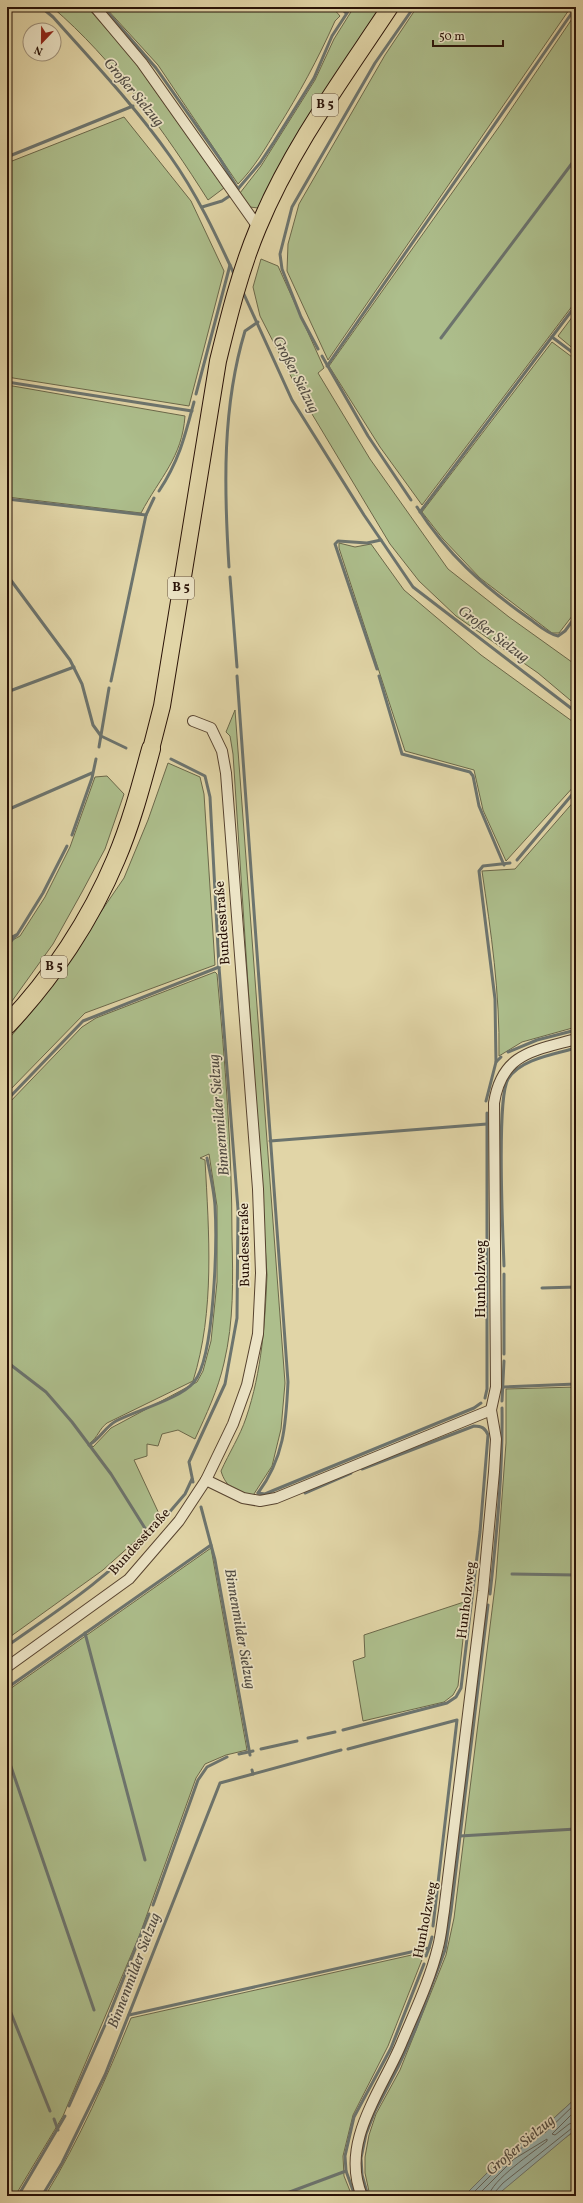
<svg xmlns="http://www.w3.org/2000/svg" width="583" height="2203" viewBox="0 0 583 2203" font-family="Vollkorn,serif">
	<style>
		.green { fill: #adbe8c; stroke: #6b684a; fill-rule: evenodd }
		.water { fill: #99b6b3; stroke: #6c746e }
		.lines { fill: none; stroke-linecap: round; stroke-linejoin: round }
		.shore { stroke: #61645d; stroke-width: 1 }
		.stream { stroke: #6c746e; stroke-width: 3 }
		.street-casing { stroke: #57432f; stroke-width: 12 }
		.primary-casing { stroke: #291207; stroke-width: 18 }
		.highway-casing { stroke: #291207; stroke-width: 20 }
		.street { stroke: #ece4c6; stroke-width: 10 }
		.primary { stroke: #e1d5a7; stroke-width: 16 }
		.highway { stroke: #e1d5a7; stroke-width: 18 }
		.labels { text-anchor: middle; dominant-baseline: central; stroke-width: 3.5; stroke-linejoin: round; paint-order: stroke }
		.shield { fill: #ece4c6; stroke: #645140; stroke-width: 1 }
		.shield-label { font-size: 13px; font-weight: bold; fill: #291207 }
		.street-label { font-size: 14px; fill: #291207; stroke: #ece4c6 }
		.water-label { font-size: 15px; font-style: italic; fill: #504b43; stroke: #ece4c6 }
	</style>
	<rect width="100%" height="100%" fill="#e1d5a7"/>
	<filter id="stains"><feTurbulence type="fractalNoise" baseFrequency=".005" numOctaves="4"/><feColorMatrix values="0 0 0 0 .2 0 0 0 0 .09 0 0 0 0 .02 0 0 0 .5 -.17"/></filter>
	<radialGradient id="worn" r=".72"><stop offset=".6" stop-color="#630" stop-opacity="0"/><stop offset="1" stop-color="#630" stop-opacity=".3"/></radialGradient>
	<!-- green -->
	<g class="green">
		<path d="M52,7H87L132,58L224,188L208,200C165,132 113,59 52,7Z"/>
		<path d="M105,7H332L340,16L335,21C318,59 299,94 277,129C265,149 254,168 238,184L158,65Z"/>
		<path d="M354,7H383L295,143L292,142L258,208L250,207L240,193L261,166L315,80L334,39Z"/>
		<path d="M417,7H571L328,360L287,271L288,244L299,204L385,55Z"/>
		<path d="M576,13V301L422,505L380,447L329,366L501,124Z"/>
		<path d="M124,117L191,201L224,271L189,406L7,377V163Z"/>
		<path d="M261,259L278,266L324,368L318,373L370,459L448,569L509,617L576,665V705L538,673L456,616L419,581L390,544L300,394L260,316L253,287Z"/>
		<path d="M576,312V351L558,336Z"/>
		<path d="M552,342L576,360V611L559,633H552L480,578L443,539L422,512Z"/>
		<path d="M7,385L185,416C182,458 160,477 141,513L7,497Z"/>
		<path d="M339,543L355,547L371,544L404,590L481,655L576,724V784L506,861L483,810L474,770L405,751L339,548Z"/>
		<path d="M235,710L285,1383L281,1429L272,1466L252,1497C236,1491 226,1488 221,1471C229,1453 240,1436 246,1418C262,1371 265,1323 267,1275L233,754L230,736L226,732Z"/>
		<path d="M168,763L200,777L204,794L215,965L85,1013L7,1093V1041L37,1005L124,878L148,820Z"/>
		<path d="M107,776L124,794L105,849L82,892L53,944L7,1008V943L20,936L45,897L70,847L95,777Z"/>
		<path d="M576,799V1027L522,1042L499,1056C500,993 491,932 482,871L515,869Z"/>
		<path d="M215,972L217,974C225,1061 232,1149 232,1237C233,1280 234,1321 224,1363C218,1390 206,1415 195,1439L178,1430L162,1434L158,1446L147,1444V1456L134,1460L161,1518L103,1570L7,1639V1105L82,1027L96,1018ZM209,1154L217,1206V1282L211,1341L203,1371L197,1382L111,1428L93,1447L90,1443C98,1437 99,1429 107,1423L193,1381C215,1311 209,1234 205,1160L200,1158Z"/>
		<path d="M576,1387V2098L543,2128L508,2152L464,2196H370L365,2173V2157L369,2135L376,2114L400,2070L446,1955L454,1918L496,1578L506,1443V1389Z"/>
		<path d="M211,1548L247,1750L226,1755L205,1764L196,1778L140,1934L63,2116L15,2196H7V1691Z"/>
		<path d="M467,1601L458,1686L453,1695L444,1702L363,1721L353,1661L365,1657L364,1635Z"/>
		<path d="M425,1952L388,2046L353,2115L343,2156L344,2176L352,2196H45C80,2139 106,2079 131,2018Z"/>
		<path d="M576,2129V2196H496C514,2178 538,2162 554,2146C561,2139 569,2137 576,2129Z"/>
	</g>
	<!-- water -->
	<path class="water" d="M576,2098V2129L496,2196H464L508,2152L543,2128Z"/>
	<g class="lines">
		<!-- shore -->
		<g class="shore">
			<path d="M576,2110L552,2134L555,2135L569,2124L576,2122"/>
			<path d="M470,2196L511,2155L546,2132L576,2103"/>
			<path d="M477,2196L514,2159L547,2139V2141C535,2151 490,2181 489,2196"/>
			<path d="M494,2196L495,2192L503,2183L572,2128L576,2127"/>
		</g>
		<!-- stream -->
		<g class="stream">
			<path d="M41,7L53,17C93,62 135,106 170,156C197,194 216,235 235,276"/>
			<path d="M103,7L156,68L220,159L238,189"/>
			<path d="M340,7L346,13"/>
			<path d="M7,157L133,106"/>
			<path d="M237,190L260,163L274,142L314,78L332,36L351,7"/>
			<path d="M202,207L222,201L231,195"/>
			<path d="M242,290L292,400L364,515L413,587L576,712"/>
			<path d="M552,337L576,355"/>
			<path d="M441,338L576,158"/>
			<path d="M318,349L301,317L282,269L280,254L292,207L375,63L414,7"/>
			<path d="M322,356L368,436L411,500"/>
			<path d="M327,366L576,7"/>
			<path d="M7,382L192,411"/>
			<path d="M196,394L230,265"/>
			<path d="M159,491C179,461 185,436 194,402"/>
			<path d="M7,499L146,515"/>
			<path d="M417,507C447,554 482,585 527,617C536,623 547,634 558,636L565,631L576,616"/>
			<path d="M420,512L576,305"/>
			<path d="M229,567C224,488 222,407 245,331L258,322"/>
			<path d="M7,575L70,660L82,684L93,725L101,736L126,748"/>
			<path d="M230,577L237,667"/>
			<path d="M377,669L335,544L338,541L367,543L381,540"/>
			<path d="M237,676L288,1382C286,1425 284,1458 258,1493"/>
			<path d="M379,676L402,754L470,772L473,776L479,806L504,865"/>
			<path d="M111,681L146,515L154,498"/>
			<path d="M7,692L74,667"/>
			<path d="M99,747L109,688"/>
			<path d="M171,759L205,776L210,797L219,967L238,1209L237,1318L225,1384L189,1462L193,1482"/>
			<path d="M7,810L92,773"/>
			<path d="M72,835L92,778L96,759"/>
			<path d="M517,860L576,790"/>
			<path d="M7,939L17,935L43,893L67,846"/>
			<path d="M7,946L16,935"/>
			<path d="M508,1052L537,1040L576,1030"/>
			<path d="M496,1062L501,1057"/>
			<path d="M7,1100L83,1021L219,967"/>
			<path d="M486,1101L496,1062L495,999L479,871L483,866L510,863"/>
			<path d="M270,1141L487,1124"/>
			<path d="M504,1266C503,1234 496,1100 508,1079C520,1059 555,1054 576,1048"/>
			<path d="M542,1288L576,1287"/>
			<path d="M504,1354V1274"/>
			<path d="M7,1362L46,1392L72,1422L111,1474L148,1533L161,1521"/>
			<path d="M504,1387L576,1384"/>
			<path d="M485,1398L487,1389V1113"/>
			<path d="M502,1401L504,1361"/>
			<path d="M89,1445C100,1439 105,1427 116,1421C137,1410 180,1399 194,1382C215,1357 217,1240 215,1206C214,1190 210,1173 207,1158"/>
			<path d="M258,1493L265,1494L272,1491L474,1408L481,1403"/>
			<path d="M305,1493L351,1473"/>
			<path d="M201,1507L215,1560L250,1755"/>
			<path d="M167,1515L185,1494L192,1479"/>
			<path d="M512,1574L576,1575"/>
			<path d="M490,1594C497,1532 503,1470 502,1408"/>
			<path d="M85,1633L145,1860"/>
			<path d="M7,1646C58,1610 106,1580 148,1533"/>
			<path d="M7,1688L211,1545"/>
			<path d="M343,1730L447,1703L456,1697L461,1688L480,1532L488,1435C485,1428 482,1426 474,1426L362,1469"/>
			<path d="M308,1738L335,1732"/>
			<path d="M261,1749L297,1741"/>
			<path d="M348,1749L457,1720L433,1926"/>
			<path d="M239,1754L253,1751"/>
			<path d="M7,1755L94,2010"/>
			<path d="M253,1774L341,1750"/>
			<path d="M460,1836L576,1829"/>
			<path d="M153,1905L198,1780L207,1767L227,1757"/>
			<path d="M426,1956L429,1948"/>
			<path d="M7,2003L50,2111"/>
			<path d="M129,2015L429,1948L432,1937"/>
			<path d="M69,2106L105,2025L149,1914"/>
			<path d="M54,2119L58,2130"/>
			<path d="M18,2196L65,2116"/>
			<path d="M42,2196L62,2163L105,2075L220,1783L253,1774L252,1770"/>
			<path d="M279,2196L346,2171"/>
			<path d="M355,2196L346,2171L345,2156L354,2117L391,2048L424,1964"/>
			<path d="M368,2196L362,2175L361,2158L366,2134L375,2111L398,2067L415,2030L445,1950L451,1911L488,1605"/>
		</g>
		<defs>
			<g id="street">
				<path d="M95,7L142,63L258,227"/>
				<path d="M206,1480L243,1498L260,1501L276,1498L491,1410"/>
				<path d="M7,1667L129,1579L179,1521L206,1480L233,1424L247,1385L258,1334L261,1273L258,1189L226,773L222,751L211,728L193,721"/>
				<path d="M362,2196C339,2142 383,2089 402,2042C415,2011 430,1980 438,1947C441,1936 442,1923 444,1911L483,1591L494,1472L496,1439L491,1410L496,1387L494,1103C502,1053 533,1051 576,1039"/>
			</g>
			<path id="primary" d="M151,749L162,706L218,361C229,316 240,271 258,228C291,148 343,78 390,7"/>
			<path id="highway" d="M7,1025C52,978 91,919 116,859C131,824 141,786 151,749"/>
		</defs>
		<!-- street casing -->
		<use href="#street" class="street-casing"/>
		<!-- primary casing -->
		<use href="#primary" class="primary-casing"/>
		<!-- highway casing -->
		<use href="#highway" class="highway-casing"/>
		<!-- street -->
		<use href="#street" class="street"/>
		<!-- primary -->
		<use href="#primary" class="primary"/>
		<!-- highway -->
		<use href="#highway" class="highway"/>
	</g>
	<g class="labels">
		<!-- shield labels -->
		<g class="shield">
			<rect x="312" y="94" width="26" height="22" rx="3"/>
			<rect x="168" y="577" width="26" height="22" rx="3"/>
			<rect x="41" y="956" width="26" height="22" rx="3"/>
		</g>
		<g class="shield-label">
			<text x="325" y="105">B 5</text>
			<text x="181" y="588">B 5</text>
			<text x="54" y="967">B 5</text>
		</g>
		<!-- street labels -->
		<g class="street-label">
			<text transform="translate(223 923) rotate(-94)">Bundesstraße</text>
			<text transform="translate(245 1245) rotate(-91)">Bundesstraße</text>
			<text transform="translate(481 1279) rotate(-90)">Hunholzweg</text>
			<text transform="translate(140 1542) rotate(-48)">Bundesstraße</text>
			<text transform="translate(467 1600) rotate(-83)">Hunholzweg</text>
			<text transform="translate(426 1920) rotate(-79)">Hunholzweg</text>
		</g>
		<!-- water labels -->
		<g class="water-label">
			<text transform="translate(133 93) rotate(50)">Großer Sielzug</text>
			<text transform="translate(295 375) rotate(63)">Großer Sielzug</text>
			<text transform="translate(493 635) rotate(37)">Großer Sielzug</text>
			<text transform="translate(220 1115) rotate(-95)">Binnenmilder Sielzug</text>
			<text transform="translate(239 1629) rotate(80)">Binnenmilder Sielzug</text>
			<text transform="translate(135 1971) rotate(-69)">Binnenmilder Sielzug</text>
			<text transform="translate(521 2146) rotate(-40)">Großer Sielzug</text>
		</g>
	</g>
	<!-- margin -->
	<rect width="583" height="2203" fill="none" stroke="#e1d5a7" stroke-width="24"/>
	<rect x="8" y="8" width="567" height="2187" fill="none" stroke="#291207" stroke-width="2"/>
	<rect x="12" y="12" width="559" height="2179" fill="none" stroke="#291207"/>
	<!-- north arrow -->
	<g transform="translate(42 42) rotate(202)"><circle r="19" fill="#ece4c6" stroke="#9e907a"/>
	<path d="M0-3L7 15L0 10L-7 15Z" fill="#8f2418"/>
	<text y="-6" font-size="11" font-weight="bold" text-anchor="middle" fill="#291207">N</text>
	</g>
	<!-- scale -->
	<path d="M433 40v6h70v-6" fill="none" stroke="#291207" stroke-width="2"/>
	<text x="439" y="40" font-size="12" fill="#291207" stroke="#ece4c6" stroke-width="3" paint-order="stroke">50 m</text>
	<rect width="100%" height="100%" filter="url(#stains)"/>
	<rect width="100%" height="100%" fill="url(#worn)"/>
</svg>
